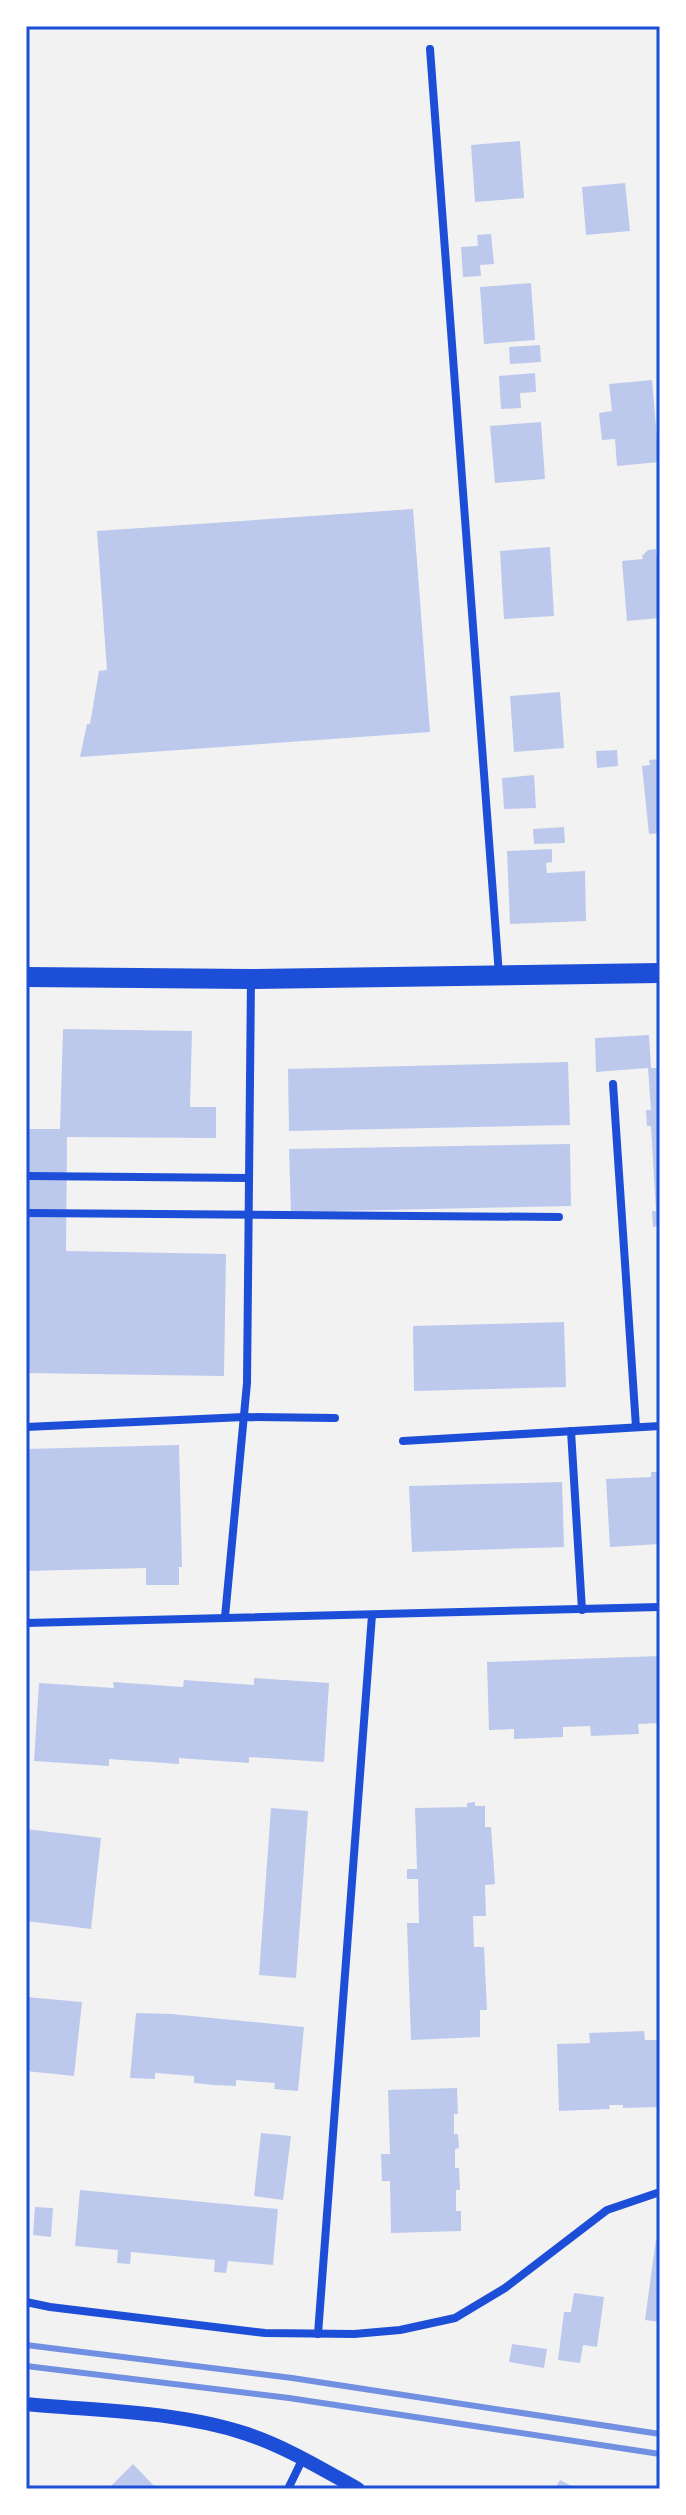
<svg xmlns="http://www.w3.org/2000/svg" width="686" height="2515" viewBox="0 0 686 2515" font-family="'PT Sans',sans-serif">
	<style>
		.building { fill: #bdc9ec }
		.lines { fill: none; stroke-linecap: round; stroke-linejoin: round }
		.minor { stroke: #1d4ed8; stroke-width: 8 }
		.tertiary { stroke: #1d4ed8; stroke-width: 14 }
		.primary { stroke: #1d4ed8; stroke-width: 20 }
		.rail { stroke: #7290e2; stroke-width: 6 }
		.neatline { fill: none; stroke: #1d4ed8; stroke-width: 3 }
	</style>
	<rect width="100%" height="100%" fill="#f2f2f2"/>
	<!-- building -->
	<g class="building">
		<path d="M520,141L524,198L475,202L471,145Z"/>
		<path d="M625,183L630,231L586,235L582,187Z"/>
		<path d="M491,234L494,264L480,265L481,276L463,277L461,247L478,246L477,235Z"/>
		<path d="M531,283L535,340L484,344L480,287Z"/>
		<path d="M540,345L541,362L510,364L509,347Z"/>
		<path d="M535,373L536,392L520,393L521,408L501,409L499,376Z"/>
		<path d="M652,380L659,462L617,466L615,439L602,440L599,413L612,411L609,384Z"/>
		<path d="M541,422L545,479L495,483L490,426Z"/>
		<path d="M413,509L430,732L80,757L87,724H90L99,671L107,670L97,531Z"/>
		<path d="M550,547L554,616L504,619L500,551Z"/>
		<path d="M656,549L657,558H660V618L627,621L622,561L643,559L642,556L648,550Z"/>
		<path d="M560,692L564,748L514,752L510,696Z"/>
		<path d="M617,750L618,766L597,768L596,751Z"/>
		<path d="M660,759V833L649,834L642,766L650,765L649,760Z"/>
		<path d="M534,775L536,808L504,809L502,778Z"/>
		<path d="M564,827L565,843L534,844L533,829Z"/>
		<path d="M552,849V862L546,863L547,873L585,871L586,921L510,924L507,851Z"/>
		<path d="M63,1029L192,1031L190,1107H216V1138L67,1137L66,1251L226,1254L224,1376L26,1373V1129H60Z"/>
		<path d="M649,1035L651,1068H660V1238H658L657,1226L653,1227L652,1211H656L651,1126H647L646,1110H651L648,1068L596,1072L595,1038Z"/>
		<path d="M568,1062L570,1125L289,1131L288,1069Z"/>
		<path d="M570,1144L571,1206L291,1212L289,1149Z"/>
		<path d="M564,1322L566,1387L414,1391L413,1326Z"/>
		<path d="M179,1445L182,1567H179V1585H146V1568L26,1571V1449Z"/>
		<path d="M651,1472H660V1544L610,1547L606,1479L651,1477Z"/>
		<path d="M562,1482L564,1547L412,1552L409,1486Z"/>
		<path d="M660,1656V1723L638,1724L639,1734L591,1736L590,1726L563,1727V1737L514,1739V1729L489,1730L487,1662Z"/>
		<path d="M254,1678L329,1683L324,1762L249,1757V1763L179,1758V1764L109,1759V1766L34,1761L39,1683L114,1688L113,1682L183,1687L184,1680L254,1685Z"/>
		<path d="M475,1802V1806H485V1827H491L495,1884L485,1885L486,1916H473L474,1947H484L487,2010H480V2037L411,2040L407,1923H419L418,1879H407V1869H417L415,1808L467,1807V1803Z"/>
		<path d="M271,1808L308,1811L296,1978L259,1975Z"/>
		<path d="M26,1829L101,1838L91,1929L26,1921Z"/>
		<path d="M26,1997L82,2002L74,2076L26,2071Z"/>
		<path d="M136,2013L171,2014L304,2027L298,2091L274,2089L275,2083L236,2080V2086L214,2085L194,2083V2076L155,2073V2079L130,2078Z"/>
		<path d="M644,2031L645,2040H660V2107L623,2108V2105H609L610,2109L559,2111L557,2044L590,2043L589,2033Z"/>
		<path d="M457,2088L458,2114H454V2134H458L459,2148L455,2149V2168H459L460,2190H456V2211H461V2231L391,2233L390,2181H382L381,2154H390L388,2090Z"/>
		<path d="M261,2133L291,2136L283,2200L254,2196Z"/>
		<path d="M80,2190L278,2209L273,2265L228,2261L226,2273L214,2272L215,2260L131,2252L130,2264L117,2263L118,2250L75,2246Z"/>
		<path d="M35,2207L53,2208L51,2237L33,2235Z"/>
		<path d="M656,2239L660,2240V2322L645,2320Z"/>
		<path d="M574,2293L604,2297L597,2347L583,2345L580,2363L558,2360L564,2312H571Z"/>
		<path d="M512,2344L547,2349L544,2368L509,2362Z"/>
		<path d="M133,2464L157,2489H108Z"/>
		<path d="M560,2480L577,2489H555Z"/>
	</g>
	<g class="lines">
		<!-- minor -->
		<g class="minor">
			<path d="M430,49L499,975"/>
			<path d="M613,1084L636,1427"/>
			<path d="M26,1176L249,1178"/>
			<path d="M26,1213L559,1217"/>
			<path d="M26,1427L244,1417L335,1418"/>
			<path d="M571,1431L582,1610"/>
			<path d="M403,1441L660,1426"/>
			<path d="M225,1617L247,1383L251,979"/>
			<path d="M26,1623L660,1607"/>
			<path d="M26,2302L50,2307L265,2333L354,2334L400,2330L455,2318L505,2288L607,2210L660,2192"/>
			<path d="M318,2334L372,1615"/>
			<path d="M288,2489L303,2458"/>
		</g>
		<!-- tertiary -->
		<path class="tertiary" d="M26,2404C98,2411 179,2411 247,2434C286,2447 322,2469 358,2489"/>
		<!-- primary -->
		<path class="primary" d="M26,977L251,979L660,973"/>
		<!-- rail -->
		<g class="rail">
			<path d="M26,2345L292,2378L660,2434"/>
			<path d="M26,2366L289,2398L660,2454"/>
		</g>
	</g>
	<!-- border -->
	<rect width="686" height="2515" fill="none" stroke="#ffffff" stroke-width="56"/>
	<rect x="28" y="28" width="630" height="2459" class="neatline"/>
</svg>
